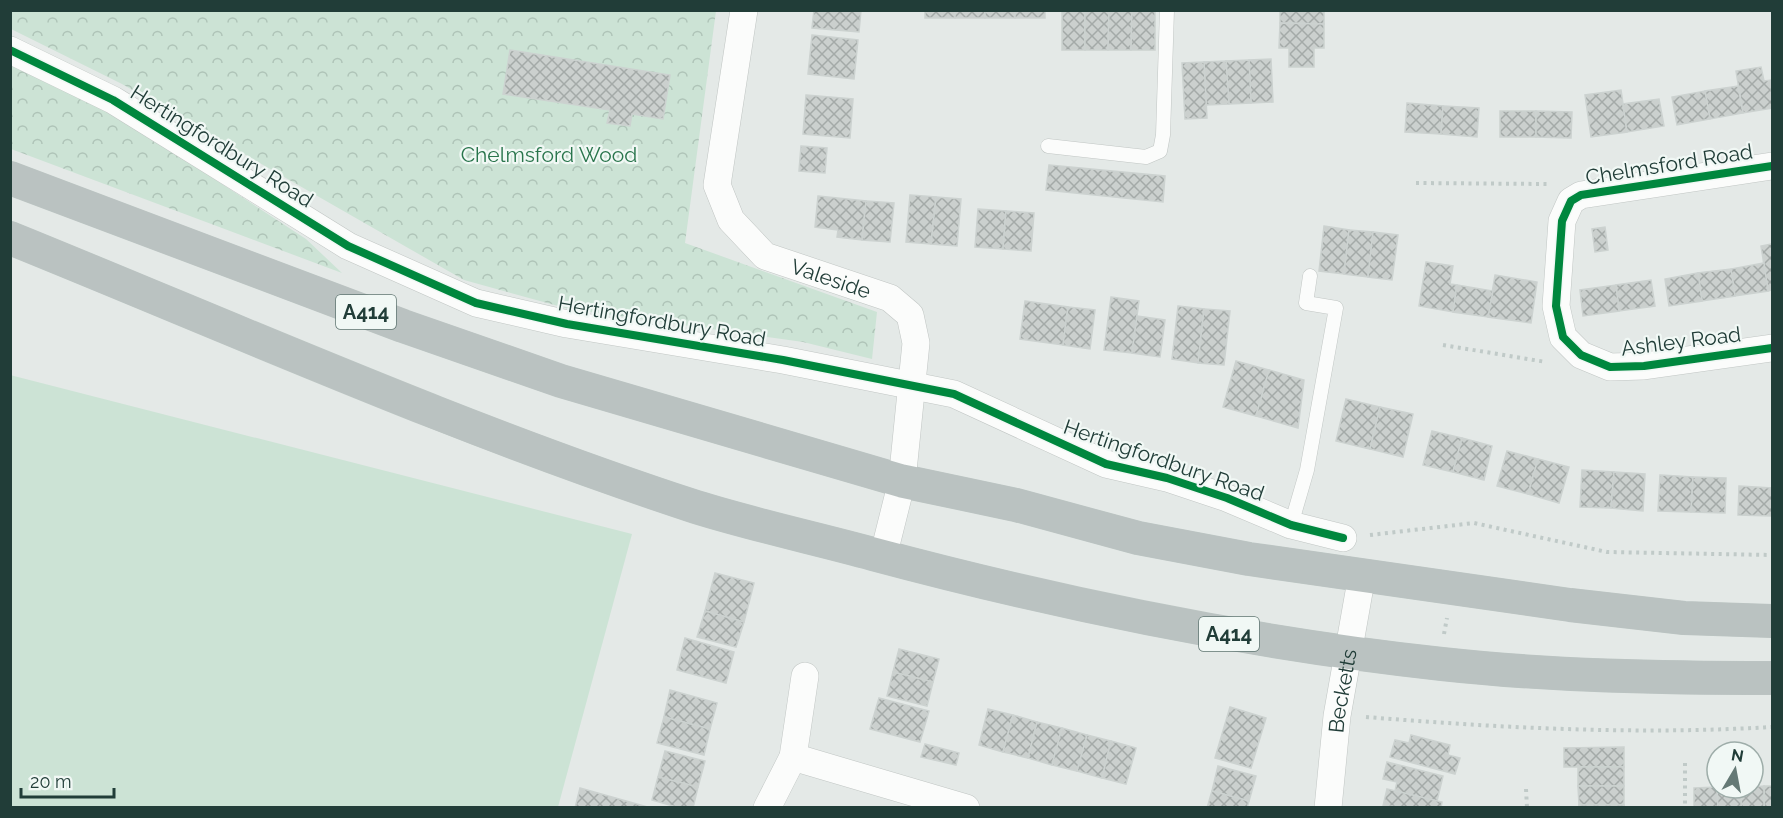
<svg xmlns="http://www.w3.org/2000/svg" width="1783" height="818" viewBox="0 0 1783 818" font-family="Raleway,sans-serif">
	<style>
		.grass { fill: #cce3d5 }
		.forest { fill: url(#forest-crowns) }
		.building { fill: url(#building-cross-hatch); stroke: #ccd2d0; stroke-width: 1.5 }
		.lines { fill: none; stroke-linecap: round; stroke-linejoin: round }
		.lane-casing { stroke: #c1c6c4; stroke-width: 15 }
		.street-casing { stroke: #c1c6c4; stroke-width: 28 }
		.highway-casing { stroke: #bcc5c3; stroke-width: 34 }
		.path { stroke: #c0cac8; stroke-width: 4; stroke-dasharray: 3 4.5; stroke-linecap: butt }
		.lane { stroke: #fbfcfb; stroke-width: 14 }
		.street { stroke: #fbfcfb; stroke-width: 27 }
		.highway { stroke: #bac2c1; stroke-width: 33 }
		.cycleway-casing { stroke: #f1f8f5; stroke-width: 11 }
		.cycleway { stroke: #00873e; stroke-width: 8 }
		.labels { text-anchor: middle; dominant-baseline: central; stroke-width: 4.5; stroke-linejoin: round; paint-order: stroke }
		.shield { fill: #f1f8f5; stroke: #5f7571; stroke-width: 1.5 }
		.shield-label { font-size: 20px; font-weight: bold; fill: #213d38 }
		.street-label { font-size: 21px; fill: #213d38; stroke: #f1f8f5 }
		.park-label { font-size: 21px; fill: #29754c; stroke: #f1f8f5 }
	</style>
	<defs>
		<pattern id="forest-crowns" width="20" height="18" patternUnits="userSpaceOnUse" patternTransform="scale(1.5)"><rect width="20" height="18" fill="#cce3d5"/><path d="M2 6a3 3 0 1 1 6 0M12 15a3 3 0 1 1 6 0" fill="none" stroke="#afc4b8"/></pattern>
		<pattern id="building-cross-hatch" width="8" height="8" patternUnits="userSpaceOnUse" patternTransform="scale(1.5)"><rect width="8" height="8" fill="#cbd0ce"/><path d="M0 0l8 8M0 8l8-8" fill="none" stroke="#a4aaa8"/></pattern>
	</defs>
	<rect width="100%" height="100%" fill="#e4e9e7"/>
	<!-- grass -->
	<path class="grass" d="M10,375L632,534L558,807H11Z"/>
	<!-- forest -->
	<g class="forest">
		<path d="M10,11H716L685,243L877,312L872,359L803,342L569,309L464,280L122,84L11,29Z"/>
		<path d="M10,64L106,108L306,239L342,273L11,149Z"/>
	</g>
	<!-- building -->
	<g class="building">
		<path d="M814,10H861L859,32L812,28Z"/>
		<rect x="925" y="10" width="30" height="8"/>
		<rect x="955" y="10" width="30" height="8"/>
		<rect x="985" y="10" width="30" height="8"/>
		<rect x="1015" y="10" width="30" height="8"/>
		<rect x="1062" y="10" width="23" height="40"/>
		<path d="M1085,10H1109L1108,50H1085Z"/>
		<path d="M1109,10H1132L1131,50H1108Z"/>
		<path d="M1132,10H1155V50H1131Z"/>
		<path d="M1280,10H1324V24L1280,23Z"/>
		<path d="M1280,23L1324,24V48H1314V67H1289V48H1279Z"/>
		<path d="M812,35L858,40L854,79L808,74Z"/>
		<path d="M510,50L670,75L663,119L632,114L630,126L607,123L610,110L503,94Z"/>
		<path d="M1271,59L1273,102L1251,103L1249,60Z"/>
		<path d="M1249,60L1251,103L1229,104L1226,61Z"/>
		<path d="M1226,61L1229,104L1206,105L1204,62Z"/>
		<path d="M1204,62L1207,118L1185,119L1182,63Z"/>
		<path d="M1761,67L1764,81L1771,80L1772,108L1743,113L1736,71Z"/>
		<path d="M1738,86L1743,113L1710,119L1705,91Z"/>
		<path d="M1621,90L1627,132L1591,137L1585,95Z"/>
		<path d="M1705,91L1710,119L1677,125L1672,97Z"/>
		<path d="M806,95L853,99L850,138L803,134Z"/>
		<path d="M1659,99L1664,126L1627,132L1623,104Z"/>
		<path d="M1407,103L1443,106L1441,134L1405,132Z"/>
		<path d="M1443,106L1479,108L1477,137L1441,134Z"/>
		<rect x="1500" y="111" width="36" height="26"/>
		<path d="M1536,111L1572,112L1571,138L1536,137Z"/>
		<path d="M801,146L827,148L825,173L799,171Z"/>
		<path d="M1049,165L1165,176L1163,202L1046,190Z"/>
		<path d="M910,195L936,197L931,244L906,242Z"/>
		<path d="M818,196L866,201L862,240L837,237L838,230L815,227Z"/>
		<path d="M936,197L961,199L957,246L931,244Z"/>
		<path d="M866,201L894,203L890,242L862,240Z"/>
		<path d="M978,209L1006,211L1003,249L975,247Z"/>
		<path d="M1006,211L1034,213L1031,251L1003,249Z"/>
		<path d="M1324,226L1349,230L1344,274L1319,271Z"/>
		<path d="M1605,227L1608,250L1595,252L1592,229Z"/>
		<path d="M1349,230L1373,232L1368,277L1344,274Z"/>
		<path d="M1373,232L1398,235L1392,280L1368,277Z"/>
		<path d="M1772,244V290L1768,291L1761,246Z"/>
		<path d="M1426,262L1453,266L1450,284L1457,285L1453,312L1419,306Z"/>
		<path d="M1764,263L1768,291L1735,296L1731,269Z"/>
		<path d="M1731,269L1735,296L1702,301L1698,273Z"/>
		<path d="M1698,273L1702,301L1669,306L1665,279Z"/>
		<path d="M1495,275L1537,282L1531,323L1488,317Z"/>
		<path d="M1651,280L1655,306L1619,311L1616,285Z"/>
		<path d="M1457,285L1493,291L1488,317L1453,312Z"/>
		<path d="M1616,285L1619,311L1583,316L1580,290Z"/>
		<path d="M1111,297L1139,301L1132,353L1104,350Z"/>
		<path d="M1025,301L1068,307L1063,345L1020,339Z"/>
		<path d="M1178,306L1204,309L1198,363L1172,359Z"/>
		<path d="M1068,307L1095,310L1090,349L1063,345Z"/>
		<path d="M1204,309L1230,311L1224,365L1198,363Z"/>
		<path d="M1137,316L1165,320L1160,357L1132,353Z"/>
		<path d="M1236,361L1269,370L1256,416L1223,407Z"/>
		<path d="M1269,370L1304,380L1298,428L1256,416Z"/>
		<path d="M1346,399L1380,407L1370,449L1336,441Z"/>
		<path d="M1380,407L1413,414L1403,457L1370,449Z"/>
		<path d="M1432,431L1462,438L1453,472L1423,465Z"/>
		<path d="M1462,438L1492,446L1484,480L1453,472Z"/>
		<path d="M1507,451L1538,459L1528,494L1497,486Z"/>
		<path d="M1538,459L1569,467L1559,503L1528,494Z"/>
		<path d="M1582,470L1614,472L1611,508L1580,507Z"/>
		<path d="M1614,472L1645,474L1643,511L1611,508Z"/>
		<path d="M1660,475L1693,477L1691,512L1658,511Z"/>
		<path d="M1693,477L1726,478L1725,513L1691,512Z"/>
		<path d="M1739,486L1772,488V516L1738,515Z"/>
		<path d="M715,573L754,583L744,622L705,611Z"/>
		<path d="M705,611L744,622L736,647L697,637Z"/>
		<path d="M685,638L734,652L726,683L677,670Z"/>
		<path d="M899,649L939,659L933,682L893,672Z"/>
		<path d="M893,672L933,682L927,706L887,696Z"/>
		<path d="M670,690L717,703L710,729L664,717Z"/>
		<path d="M879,698L929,711L920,742L870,729Z"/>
		<path d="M1230,707L1266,718L1251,768L1215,758Z"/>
		<path d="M988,709L1013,715L1003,752L979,745Z"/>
		<path d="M1013,715L1037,722L1028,758L1003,752Z"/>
		<path d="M664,717L710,729L704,755L657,743Z"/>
		<path d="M1037,722L1062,728L1052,765L1028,758Z"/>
		<path d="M1062,728L1087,735L1077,771L1052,765Z"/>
		<path d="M1087,735L1111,741L1102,778L1077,771Z"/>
		<path d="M1411,735L1450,745L1448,755L1460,758L1455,774L1390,757L1395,740L1409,743Z"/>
		<path d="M1111,741L1136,748L1126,784L1102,778Z"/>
		<path d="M925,744L959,753L956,765L921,757Z"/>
		<path d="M1624,747V767H1564V748Z"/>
		<path d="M665,751L705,761L698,787L658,777Z"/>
		<path d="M1387,762L1443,776L1437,801L1395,791L1397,782L1383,779Z"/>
		<path d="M1218,766L1256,776L1249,801L1212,791Z"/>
		<rect x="1578" y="767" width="46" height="19"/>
		<path d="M658,777L698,787L693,808H680L652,800Z"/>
		<path d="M1578,786H1624V805H1579Z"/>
		<rect x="1764" y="786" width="8" height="22"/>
		<path d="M1764,786V808H1741V788Z"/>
		<path d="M580,788L651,808H575Z"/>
		<path d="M1694,788L1717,787L1718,808H1694Z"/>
		<path d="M1717,788H1741V808H1718Z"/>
		<path d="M1387,789L1442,802L1441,808L1383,806Z"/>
		<path d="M1212,791L1249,801L1247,808H1207Z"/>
		<path d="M1579,805H1624L1625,808H1579Z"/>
	</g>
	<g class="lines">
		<defs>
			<g id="lane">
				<path d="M1048,146L1146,157L1160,151L1163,135L1167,10"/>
				<path d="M1291,525L1307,470L1336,308L1306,303L1310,276"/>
			</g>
			<g id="street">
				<path id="s1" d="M744,10L717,185L731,220L765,256L890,298L910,315L916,343L902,481L883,557"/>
				<path d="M10,50L113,100L348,246L476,303L567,324L783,360L954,394L1106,464L1167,478L1227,498L1291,525L1343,538"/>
				<path d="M1772,166L1581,195L1571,201L1562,221L1556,306L1563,337L1581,355L1610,367L1644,366L1772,348"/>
				<path d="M793,757L966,808"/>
				<path d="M767,808L793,757L805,676"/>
				<path id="s2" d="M1328,808L1337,716L1362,575"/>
			</g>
			<g id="highway">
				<path d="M10,178L403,326L561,381L902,481L1016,505L1138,538L1249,559L1570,605L1684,618L1772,621"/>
				<path d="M10,238C237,330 463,431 696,507C754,525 814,538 873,554C1060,604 1249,643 1442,664C1552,676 1662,678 1772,678"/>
			</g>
		</defs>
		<!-- lane casing -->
		<use href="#lane" class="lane-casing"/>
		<!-- street casing -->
		<use href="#street" class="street-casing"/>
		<!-- highway casing -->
		<use href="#highway" class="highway-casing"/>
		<!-- path -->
		<g class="path">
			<path d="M1416,183L1547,184"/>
			<path d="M1443,345L1546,362"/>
			<path d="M1370,535L1474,523L1607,552L1772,555"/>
			<path d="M1444,634L1447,618"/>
			<path d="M1366,717C1501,728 1637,735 1772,727"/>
			<path d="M1685,763V808"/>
			<path d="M1526,789L1527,808"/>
		</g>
		<!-- lane -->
		<use href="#lane" class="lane"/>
		<!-- street -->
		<use href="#street" class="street"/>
		<!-- highway -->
		<use href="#highway" class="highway"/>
		<defs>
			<g id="cycleway">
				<path d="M10,50L113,100L348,246L476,303L567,324L783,360L954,394L1106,464L1167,478L1227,498L1291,525L1343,538"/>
				<path d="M1772,166L1581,195L1571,201L1562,221L1556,306L1563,337L1581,355L1610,367L1644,366L1772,348"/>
			</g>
		</defs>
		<!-- cycleway casing -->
		<use href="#cycleway" class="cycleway-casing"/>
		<!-- cycleway -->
		<use href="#cycleway" class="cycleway"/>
	</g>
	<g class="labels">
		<!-- shield labels -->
		<g class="shield">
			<rect x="336" y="295" width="60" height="34" rx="4.5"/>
			<rect x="1199" y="617" width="60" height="34" rx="4.5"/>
		</g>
		<g class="shield-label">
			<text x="366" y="312">A414</text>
			<text x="1229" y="634">A414</text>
		</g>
		<!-- street labels -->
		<g class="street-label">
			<text transform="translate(222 146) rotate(32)">Hertingfordbury Road</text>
			<text transform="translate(1669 164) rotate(-9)">Chelmsford Road</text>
			<text stroke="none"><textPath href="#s1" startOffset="334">Valeside</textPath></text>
			<text transform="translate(662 321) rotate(10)">Hertingfordbury Road</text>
			<text transform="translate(1681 341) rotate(-7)">Ashley Road</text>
			<text transform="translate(1164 460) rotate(19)">Hertingfordbury Road</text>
			<text stroke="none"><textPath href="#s2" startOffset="118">Becketts</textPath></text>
		</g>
		<!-- park labels -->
		<g class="park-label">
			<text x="549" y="154">Chelmsford Wood</text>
		</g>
	</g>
	<!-- border -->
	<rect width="1783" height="818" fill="none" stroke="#213d38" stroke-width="24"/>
	<!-- north arrow -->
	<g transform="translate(1735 770) rotate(10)"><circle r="28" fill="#f1f8f5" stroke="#9eada9" stroke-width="1.5"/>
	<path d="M0-4.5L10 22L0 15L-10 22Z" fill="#657975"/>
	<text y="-9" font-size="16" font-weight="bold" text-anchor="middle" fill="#213d38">N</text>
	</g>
	<!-- scale -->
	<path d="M21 788v9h93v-9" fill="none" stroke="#213d38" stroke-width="3"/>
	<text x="30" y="788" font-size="18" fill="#213d38" stroke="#f1f8f5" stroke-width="4.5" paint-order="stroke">20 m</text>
</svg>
